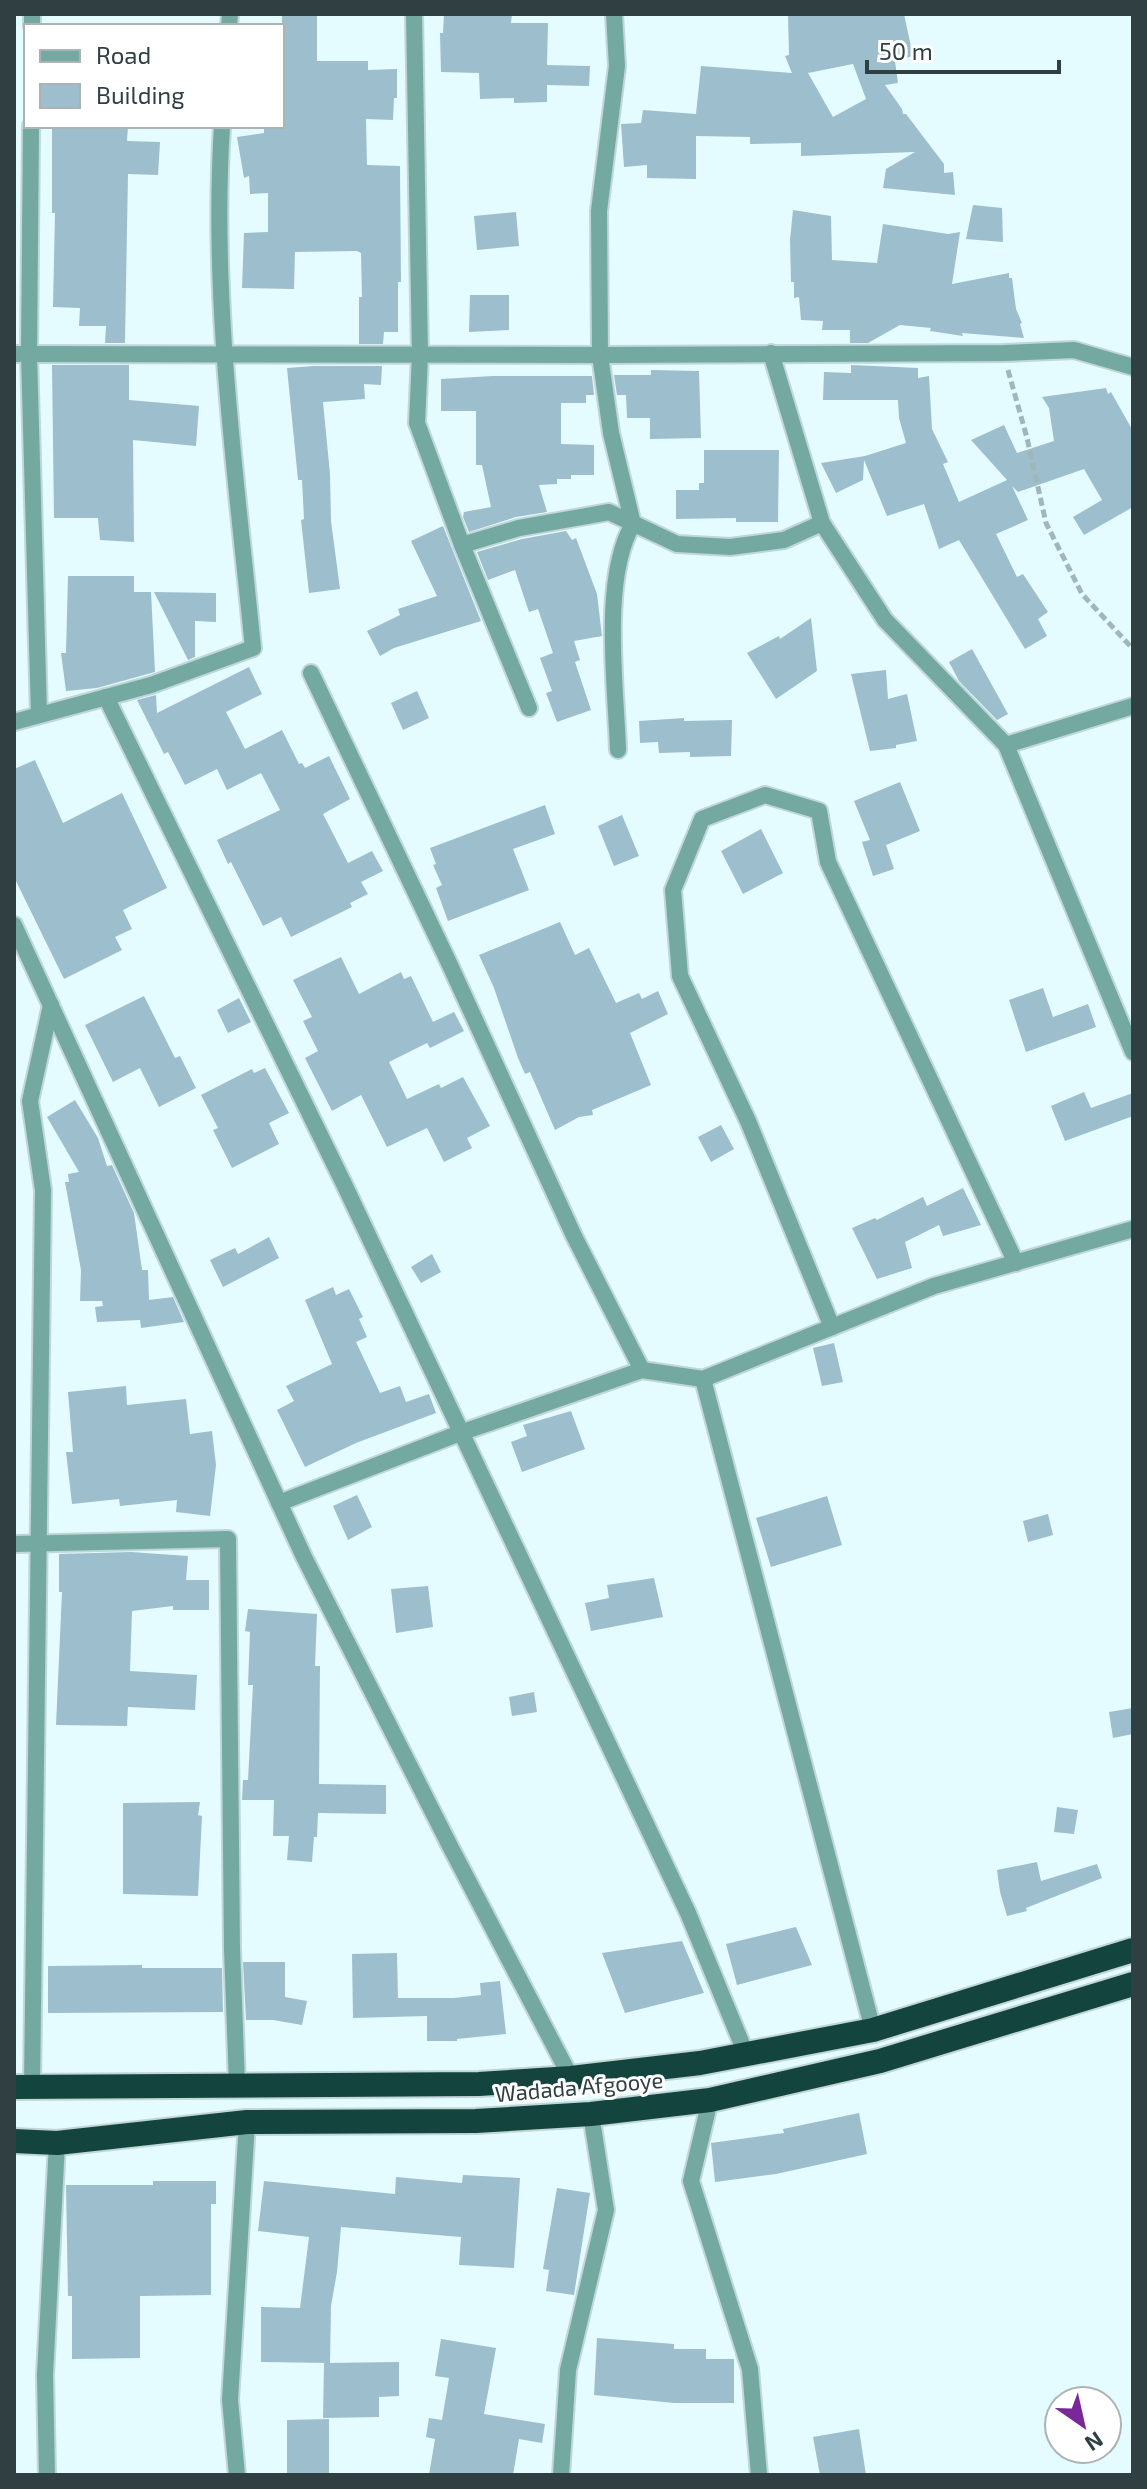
<svg xmlns="http://www.w3.org/2000/svg" width="1147" height="2489" viewBox="0 0 1147 2489" font-family="'Exo 2',sans-serif">
	<style>
		.building { fill: #9dbecd; fill-rule: evenodd }
		.lines { fill: none; stroke-linecap: round; stroke-linejoin: round }
		.street-casing { stroke: #c0d6d9; stroke-width: 20 }
		.highway-casing { stroke: #c0d6d9; stroke-width: 28 }
		.path { stroke: #a1b6b8; stroke-width: 5; stroke-dasharray: 8 4; stroke-linecap: butt }
		.street { stroke: #73a9a1; stroke-width: 16 }
		.highway { stroke: #14443e; stroke-width: 24 }
		.labels { text-anchor: middle; dominant-baseline: central; stroke-width: 6; stroke-linejoin: round; paint-order: stroke }
		.street-label { font-size: 22px; fill: #304042; stroke: #fff }
	</style>
	<rect width="100%" height="100%" fill="#e4fcff"/>
	<!-- building -->
	<g class="building">
		<path d="M282,14H317V61H368V70L397,69V98H394L393,120L366,119L367,165L400,166L401,282H398V332H384L383,344H359V297H362L361,253L357,251L295,252L294,289L242,288L244,233L268,232V193L250,194L249,176L244,178L237,137L264,133V126H282L285,49L282,50Z"/>
		<path d="M444,14H512L511,23H548L547,65L590,66L589,86L547,85V102L514,103V98L480,99L479,73L441,72L440,33H443Z"/>
		<path d="M788,14H904L913,56L895,61L898,83L885,85L902,109L903,114H906L944,164V173L953,172L955,195L883,188L886,169L915,152L801,156V143L750,144V137L696,136V179L647,178V165L624,167L621,124L641,123L643,110L696,114L701,66L792,73L785,56L789,55ZM853,64L866,99L833,117L808,73Z"/>
		<path d="M52,126H128L127,141L160,142L158,175L128,174L125,343H105L106,326H79L80,308L53,307L55,213H52Z"/>
		<path d="M973,205L1002,208L1003,242L966,239Z"/>
		<path d="M793,210L831,216L832,260L877,263L883,224L948,234L960,232L952,284L1009,273V278H1012L1016,309L1022,323L1020,324L1024,338L962,333L963,336L930,331L931,328L900,325L868,343H850V330H822L823,321L801,320L799,297L794,298V282H791L790,240Z"/>
		<path d="M516,212L519,246L477,250L474,216Z"/>
		<path d="M470,295H509V330L469,332Z"/>
		<path d="M52,365H129V400L199,406L196,446L133,440L134,542L100,540L98,518H54Z"/>
		<path d="M851,365L918,368V378L929,376L932,429L948,462L943,464L959,502L1007,480L971,440L1004,425L1017,453L1054,441L1049,408L1042,397L1106,388L1108,394L1111,392L1133,431V507L1084,535L1073,517L1102,500L1084,469L1018,492L1012,486L1028,520L996,534L1017,577L1023,574L1048,612L1038,619L1047,636L1025,649L959,540L939,549L924,504L887,516L864,460L863,480L836,493L821,463L865,456L906,443L899,418L898,400H823L824,372L851,373Z"/>
		<path d="M314,366H382L381,385L364,384L365,399L323,402L330,474L331,521L340,589L309,593L301,520L304,519L302,480H298L287,368Z"/>
		<path d="M651,370L699,371L701,438L650,439V418H627L626,395H617L614,375H651Z"/>
		<path d="M493,376H592L594,395H586V403H561V444L594,445V475H571V479H557V484L539,485L547,512L516,517L469,532L463,517L464,512L491,507L482,465H476V411H441V379Z"/>
		<path d="M704,450H779L778,522H736V518L676,519V490H699V483H704Z"/>
		<path d="M443,526L481,621L394,648L380,656L367,631L400,615L398,609L437,596L411,541Z"/>
		<path d="M566,531L572,540L576,538L597,594L602,636L574,641L580,660L575,662L591,710L557,722L546,693L552,691L540,658L553,653L538,609L529,612L515,570L488,580L477,552L522,539Z"/>
		<path d="M68,576H134V592H151L155,672L97,688L66,691L61,653H66Z"/>
		<path d="M154,592L216,593V622L195,621V657L188,660Z"/>
		<path d="M811,618L817,671L776,699L747,653L779,636L780,639Z"/>
		<path d="M972,649L1008,714L997,720L959,681L949,662Z"/>
		<path d="M249,667L262,694L226,712L245,749L282,730L299,764L302,763L305,768L329,756L350,799L323,814L348,863L372,851L383,871L361,882L368,894L350,903L352,907L291,937L281,917L263,926L231,862L228,864L217,840L280,810L261,773L227,790L217,769L185,785L168,752L164,754L137,700L156,695L157,713Z"/>
		<path d="M886,670L888,699L907,694L917,741L896,745V748L870,751L851,674Z"/>
		<path d="M417,691L429,718L403,730L391,703Z"/>
		<path d="M684,718V721L732,720L731,756L690,757V752L659,753L658,742L640,743L639,721Z"/>
		<path d="M35,760L63,823L122,793L167,888L123,910L132,929L115,937L122,950L64,979L14,877V769Z"/>
		<path d="M900,782L920,831L886,845L894,869L873,876L862,842L870,840L854,801Z"/>
		<path d="M545,805L555,834L513,849L529,890L448,921L436,888L442,885L433,865L436,864L430,848Z"/>
		<path d="M622,815L639,856L614,866L598,826Z"/>
		<path d="M761,829L783,873L743,894L721,851Z"/>
		<path d="M560,922L575,955L589,948L616,1003L639,993L642,999L658,991L668,1014L630,1033L651,1085L592,1110L593,1115L579,1117L555,1130L530,1072L525,1074L518,1058L494,988L479,955Z"/>
		<path d="M341,957L359,994L401,972L404,979L411,976L433,1022L454,1012L464,1031L430,1048L427,1043L389,1062L407,1099L439,1084L441,1088L463,1077L490,1126L467,1138L472,1148L444,1162L427,1128L387,1147L361,1095L332,1111L305,1058L318,1051L303,1021L312,1017L293,980Z"/>
		<path d="M1043,988L1053,1017L1088,1004L1096,1027L1026,1052L1009,1000Z"/>
		<path d="M144,996L175,1058L180,1056L196,1088L159,1107L140,1068L113,1082L85,1025Z"/>
		<path d="M239,998L251,1022L228,1033L217,1010Z"/>
		<path d="M265,1068L289,1113L269,1123L279,1144L232,1168L213,1130L218,1128L201,1095L252,1069L254,1073Z"/>
		<path d="M1084,1092L1091,1108L1133,1093V1116L1065,1141L1051,1106Z"/>
		<path d="M75,1100L98,1138L107,1166L112,1165L134,1213L142,1270H148L149,1300L173,1297L184,1322L141,1328L140,1320L97,1322L95,1307L103,1306L102,1301H80L81,1270L65,1182H69L68,1174L79,1172L47,1117Z"/>
		<path d="M721,1125L734,1149L711,1162L698,1137Z"/>
		<path d="M963,1188L981,1225L943,1236L939,1225L905,1242L912,1268L877,1279L852,1228L875,1218L877,1220L923,1197L927,1206Z"/>
		<path d="M269,1237L279,1258L223,1287L210,1260L235,1248L238,1254Z"/>
		<path d="M432,1254L441,1272L421,1283L411,1267Z"/>
		<path d="M333,1287L336,1295L349,1289L363,1317L359,1319L367,1337L356,1342L380,1393L400,1386L406,1402L429,1394L436,1413L356,1443L305,1467L277,1410L294,1401L286,1386L332,1364L305,1300Z"/>
		<path d="M834,1343L843,1382L822,1386L813,1348Z"/>
		<path d="M126,1386L127,1405L186,1399L190,1434L212,1431L216,1465L210,1516L176,1512L177,1500L120,1506L119,1499L72,1504L66,1452H73L68,1392Z"/>
		<path d="M571,1411L585,1449L522,1472L511,1442L527,1436L523,1425Z"/>
		<path d="M357,1495L372,1527L348,1540L333,1506Z"/>
		<path d="M827,1496L842,1545L771,1567L756,1518Z"/>
		<path d="M1048,1514L1053,1535L1028,1542L1023,1521Z"/>
		<path d="M131,1552L188,1556L186,1580H209V1610H173V1606L132,1611L130,1671L197,1675L195,1710L128,1707L127,1726L56,1725L62,1592H59V1554Z"/>
		<path d="M654,1578L663,1617L591,1631L585,1603L609,1598L607,1585Z"/>
		<path d="M428,1586L433,1627L396,1633L391,1589Z"/>
		<path d="M248,1609L317,1614L315,1666H320L319,1784L386,1785V1814L318,1813L317,1837H314L312,1862L287,1860L289,1836H273L274,1800H242L243,1780H248L253,1685H248L250,1632L245,1631Z"/>
		<path d="M534,1692L537,1712L512,1716L509,1697Z"/>
		<path d="M1133,1708V1734L1113,1738L1109,1712Z"/>
		<path d="M200,1802L198,1815L202,1816L198,1896L123,1894V1803Z"/>
		<path d="M1057,1807L1078,1810L1074,1834L1054,1832Z"/>
		<path d="M1037,1862L1041,1881L1097,1864L1102,1878L1026,1908L1027,1911L1007,1916L1000,1892L997,1870Z"/>
		<path d="M796,1927L812,1965L737,1985L726,1944Z"/>
		<path d="M682,1941L704,1993L625,2013L602,1953Z"/>
		<path d="M397,1953L398,1998H454L481,1995L480,1983L500,1981L506,2034L457,2039V2041H427V2016L353,2018L352,1954Z"/>
		<path d="M243,1962H285V1997L307,2001L302,2025L273,2020H246Z"/>
		<path d="M142,1965V1968H222L223,2012L48,2013V1966Z"/>
		<path d="M859,2113L867,2154L776,2174L715,2182L711,2143L784,2133L783,2129Z"/>
		<path d="M463,2175L520,2178L514,2268L459,2265L461,2237L341,2227L337,2272L331,2306L330,2363L261,2362V2307L300,2308L309,2237L258,2231L264,2181L395,2194L396,2177L462,2183Z"/>
		<path d="M153,2181H216V2204H211V2295L140,2296V2358L72,2359V2296H68L66,2185H153Z"/>
		<path d="M557,2188L590,2193L574,2295L546,2291L549,2270L543,2269Z"/>
		<path d="M597,2338L674,2344V2349H706V2359H734V2403H674L594,2395Z"/>
		<path d="M441,2339L496,2348L484,2414L545,2424L542,2443L519,2439L513,2475H429L435,2439L426,2437L429,2418L442,2420L449,2378L435,2376Z"/>
		<path d="M399,2362V2396L379,2397V2417L323,2418L324,2363Z"/>
		<path d="M329,2419V2475L287,2474V2420Z"/>
		<path d="M859,2429L866,2475H820L813,2437Z"/>
	</g>
	<g class="lines">
		<defs>
			<g id="street">
				<path d="M414,14L420,355L417,423L462,545"/>
				<path d="M32,26V14"/>
				<path d="M229,26L230,14"/>
				<path d="M31,126L29,355L39,715"/>
				<path d="M771,353L822,523L885,620L1006,745L1133,1052"/>
				<path d="M14,354L600,355L599,211L617,66L614,14"/>
				<path d="M311,673L449,963L574,1236L642,1370"/>
				<path d="M106,697L344,1184L688,1913L746,2054"/>
				<path d="M529,708L462,545L519,528L609,512L677,544L730,547L784,540L822,523"/>
				<path d="M14,722L151,685L253,648C236,475 211,300 222,126"/>
				<path d="M1006,745L1133,706"/>
				<path d="M618,750C616,687 601,578 633,524L611,433L600,355L1004,353L1074,350L1133,367"/>
				<path d="M14,925L304,1557L451,1848L571,2078"/>
				<path d="M832,1327L748,1121L680,976L673,890L702,819L765,795L819,811L828,862L1016,1263"/>
				<path d="M703,1379L873,2030"/>
				<path d="M279,1503L460,1433L642,1370L703,1379L934,1286L1133,1229"/>
				<path d="M14,1544L228,1539L232,1949L237,2084"/>
				<path d="M32,2087L43,1190L30,1101L51,1005"/>
				<path d="M710,2100L691,2181L750,2369L759,2475"/>
				<path d="M47,2475L45,2375L57,2143"/>
				<path d="M237,2475L230,2400L247,2122"/>
				<path d="M561,2475L568,2370L606,2210L591,2114"/>
			</g>
			<g id="highway">
				<path d="M14,2087L479,2084L571,2078L700,2063L873,2030L1133,1950"/>
				<path d="M14,2141L57,2143L247,2122L476,2121L591,2114L710,2100L880,2061L1133,1984"/>
			</g>
		</defs>
		<!-- street casing -->
		<use href="#street" class="street-casing"/>
		<!-- highway casing -->
		<use href="#highway" class="highway-casing"/>
		<!-- path -->
		<path class="path" d="M1008,370L1027,438L1046,523L1082,594L1133,649"/>
		<!-- street -->
		<use href="#street" class="street"/>
		<!-- highway -->
		<use href="#highway" class="highway"/>
	</g>
	<g class="labels">
		<!-- street labels -->
		<g class="street-label">
			<text transform="translate(579 2086) rotate(-5)">Wadada Afgooye</text>
		</g>
	</g>
	<!-- border -->
	<rect width="1147" height="2489" fill="none" stroke="#304042" stroke-width="32"/>
	<!-- legend -->
	<rect x="24" y="24" width="260" height="104" fill="#ffffff" stroke="#acb3b3" stroke-width="2"/>
	<rect x="40" y="50" width="40" height="12" fill="#73a9a1" stroke="#acb3b3" stroke-width="2"/>
	<text x="96" y="64" font-size="24" fill="#304042">Road</text>
	<rect x="40" y="84" width="40" height="24" fill="#9dbecd" stroke="#acb3b3" stroke-width="2"/>
	<text x="96" y="104" font-size="24" fill="#304042">Building</text>
	<!-- north arrow -->
	<g transform="translate(1083 2425) rotate(146)"><circle r="38" fill="#ffffff" stroke="#acb3b3" stroke-width="2"/>
	<path d="M0-6L14 30L0 20L-14 30Z" fill="#7a2899"/>
	<text y="-12" font-size="22" font-weight="bold" text-anchor="middle" fill="#304042">N</text>
	</g>
	<!-- scale -->
	<path d="M867 60v12h192v-12" fill="none" stroke="#304042" stroke-width="4"/>
	<text x="879" y="60" font-size="24" fill="#304042" stroke="#ffffff" stroke-width="6" paint-order="stroke">50 m</text>
</svg>
